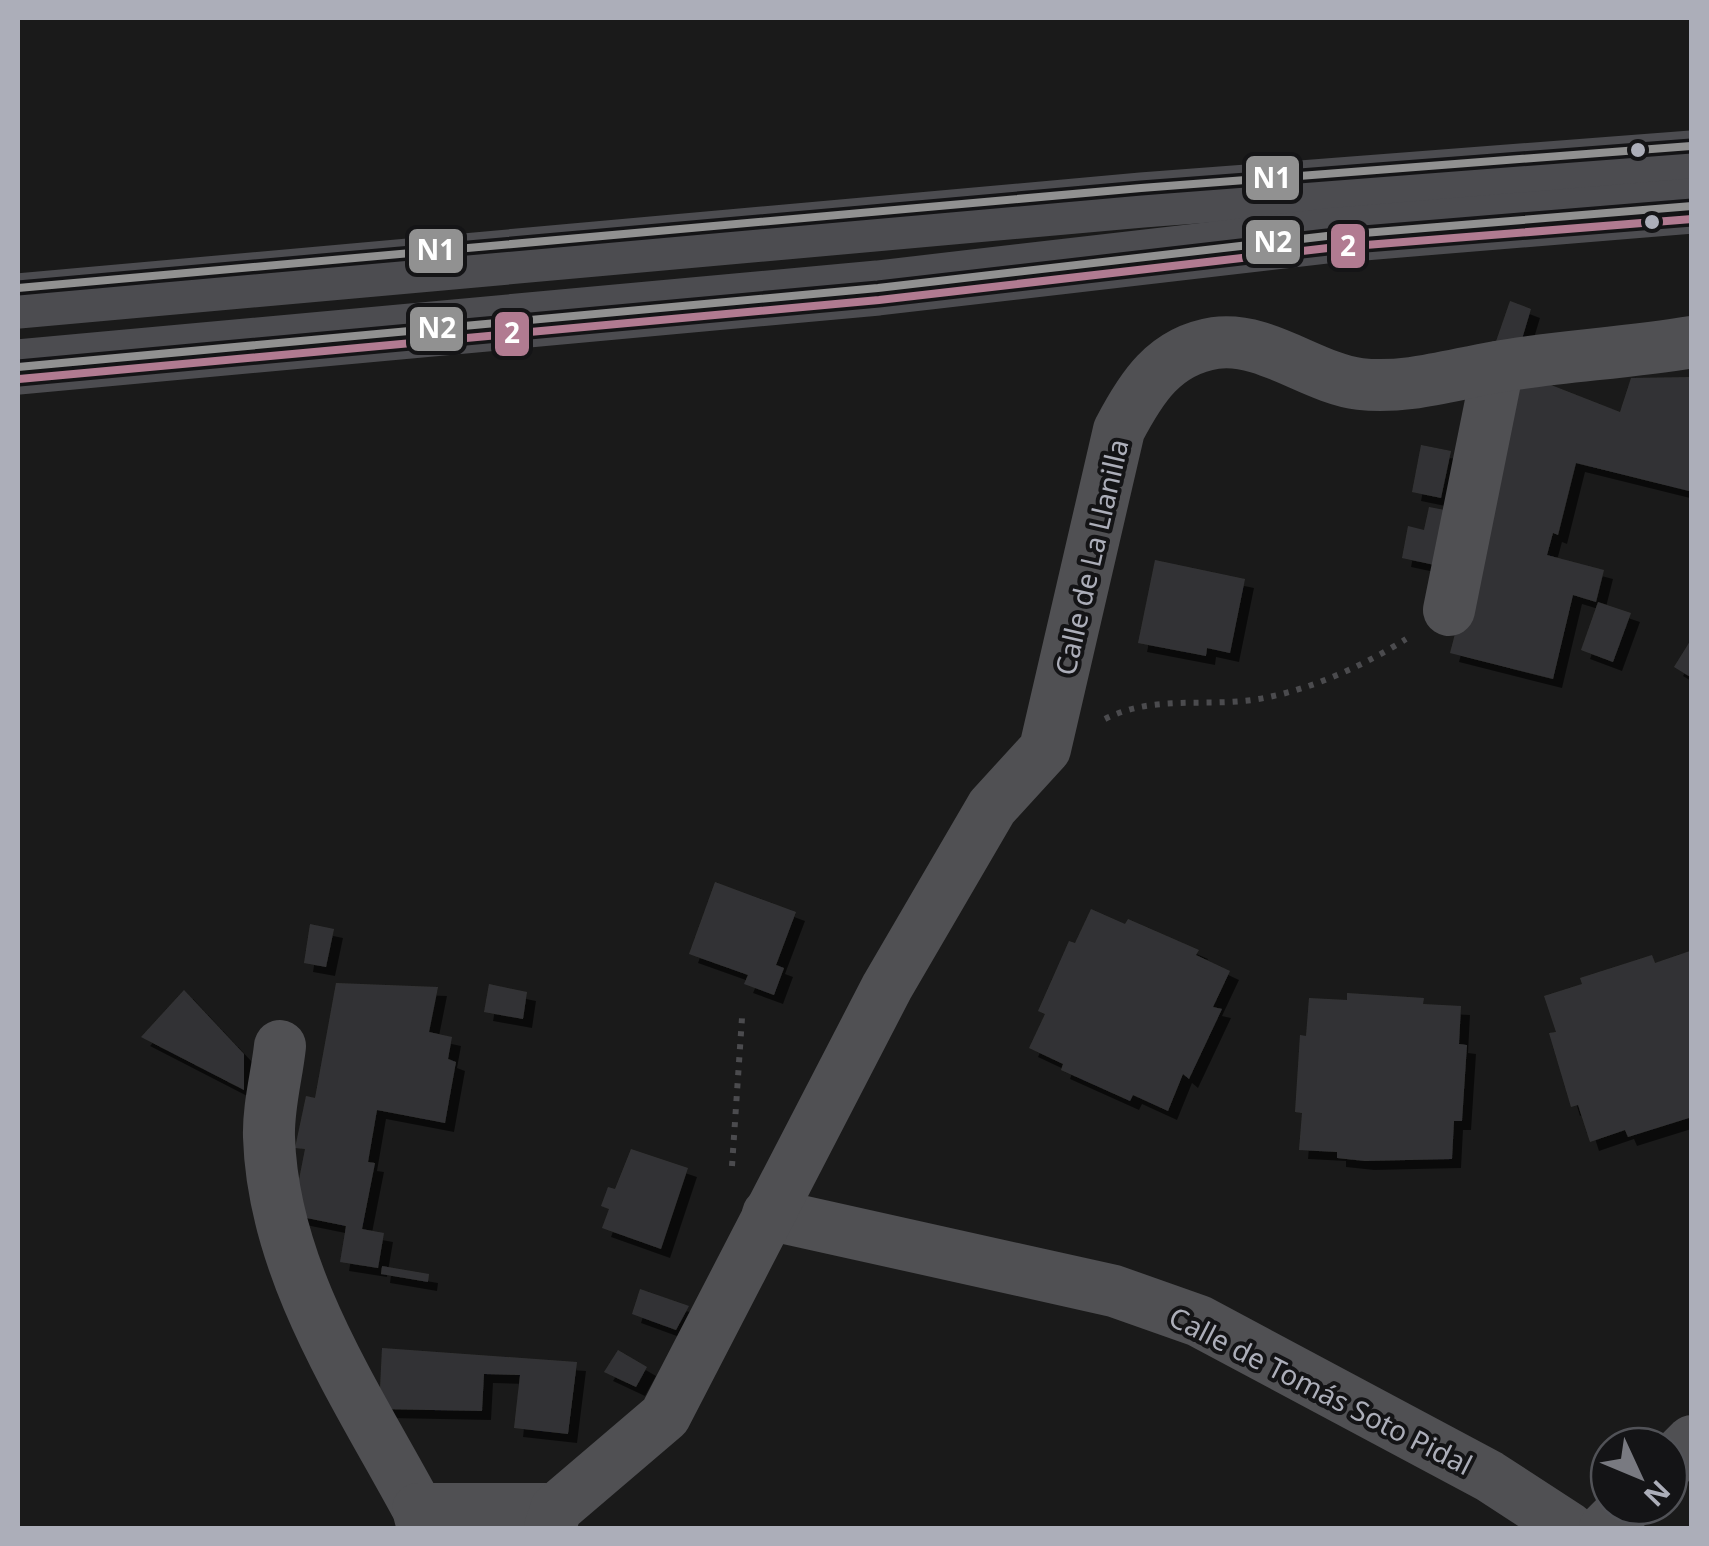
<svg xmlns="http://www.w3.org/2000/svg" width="1709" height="1546" viewBox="0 0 1709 1546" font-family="'Noto Sans',sans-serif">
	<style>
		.building { fill: #333334; filter: url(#shadow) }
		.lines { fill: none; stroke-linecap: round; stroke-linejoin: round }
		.path { stroke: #4b4b4e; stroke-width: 6; stroke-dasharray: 5 8; stroke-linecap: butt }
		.minor { stroke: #505053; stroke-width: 52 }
		.primary { stroke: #4c4c50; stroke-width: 55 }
		.bus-1-casing { stroke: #141416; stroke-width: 15 }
		.bus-2-casing { stroke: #141416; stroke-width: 15 }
		.bus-3-casing { stroke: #141416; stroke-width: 15 }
		.bus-1 { stroke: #919191; stroke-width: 8 }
		.bus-2 { stroke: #b17b91; stroke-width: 8 }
		.bus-3 { stroke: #919191; stroke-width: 8 }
		.bus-dot { fill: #acaeb9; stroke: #141416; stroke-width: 4 }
		.labels { text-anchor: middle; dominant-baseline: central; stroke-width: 8; stroke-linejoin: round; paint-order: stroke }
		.street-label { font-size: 28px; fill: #acaeb9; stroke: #141416 }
		.line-badge { stroke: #141416; stroke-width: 4 }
		.badge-label { font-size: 28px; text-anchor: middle; font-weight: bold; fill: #fff }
	</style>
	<defs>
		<filter id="shadow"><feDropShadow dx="9" dy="9" stdDeviation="0" flood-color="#0009"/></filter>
	</defs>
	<rect width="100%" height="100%" fill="#1a1a1a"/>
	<!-- building -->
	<g class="building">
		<path d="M1510,301L1531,309L1519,349L1493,350Z"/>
		<path d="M1523,374L1620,412L1631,378L1692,377L1689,491L1576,463L1558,535L1553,533L1547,555L1604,570L1596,602L1573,595L1553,679L1450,653Z"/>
		<path d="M1421,445L1451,451L1441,498L1412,492Z"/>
		<path d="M1429,507L1455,512L1444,567L1402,558L1408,526L1424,530Z"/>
		<path d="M1155,560L1245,579L1230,653L1207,648L1206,656L1138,643Z"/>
		<path d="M1598,602L1631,613L1613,662L1581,650Z"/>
		<path d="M1692,638V678L1674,667Z"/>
		<path d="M715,882L796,912L776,965L784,968L774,995L744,984L748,975L689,954Z"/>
		<path d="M1091,909L1125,924L1128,919L1199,950L1196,955L1230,971L1213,1007L1222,1009L1189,1079L1183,1074L1168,1111L1133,1095L1130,1101L1061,1070L1063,1064L1029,1048L1045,1014L1038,1011L1069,941L1075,943Z"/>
		<path d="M310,924L334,929L326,967L304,963Z"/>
		<path d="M1690,951L1692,1117L1628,1137L1625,1130L1590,1142L1578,1105L1571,1107L1549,1033L1556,1032L1544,996L1582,984L1580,978L1652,955L1655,963Z"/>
		<path d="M336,983L438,987L429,1032L452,1037L448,1059L456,1062L445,1123L377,1110L368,1162L375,1163L362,1229L384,1233L378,1268L340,1262L346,1226L292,1215L305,1149L295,1148L306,1096L315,1098Z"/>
		<path d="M489,984L527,992L523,1019L484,1012Z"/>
		<path d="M184,990L244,1054V1090L141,1037Z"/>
		<path d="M1347,993L1424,998L1423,1004L1461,1006L1459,1044L1467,1045L1462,1121H1454L1452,1159L1365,1161L1337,1158V1152L1299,1150L1302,1113L1295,1112L1300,1035L1306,1036L1309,998L1347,1000Z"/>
		<path d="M631,1149L688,1168L661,1249L602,1228L609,1209L601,1206L608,1187L615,1189Z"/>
		<path d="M382,1266L429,1274L428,1282L381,1274Z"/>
		<path d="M640,1289L689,1306L676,1330L632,1314Z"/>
		<path d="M382,1348L577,1362L568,1434L514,1428L520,1375L484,1374L482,1411L379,1409Z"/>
		<path d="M618,1350L647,1367L636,1387L604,1372Z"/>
	</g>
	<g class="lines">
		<!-- path -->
		<g class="path">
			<path d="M1105,719C1157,693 1208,709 1264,698C1312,689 1365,665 1406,639"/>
			<path d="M732,1166L742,1018"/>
		</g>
		<!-- minor -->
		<g class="minor">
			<path d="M1449,610L1498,367"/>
			<path d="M280,1046C277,1075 268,1107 269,1137C273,1272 356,1394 418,1509L423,1528"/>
			<path d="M768,1214L1114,1291L1199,1321L1489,1476L1569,1528"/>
			<path d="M1669,1464L1692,1441"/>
			<path d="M418,1509H556"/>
			<path d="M550,1528L556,1509L665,1416L887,987L992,807L1045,749L1119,430C1141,388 1164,351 1215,343C1265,336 1312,378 1360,384C1407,389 1450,375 1496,367C1560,356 1627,353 1692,342"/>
			<path d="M1605,1528L1627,1506"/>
		</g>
		<!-- primary -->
		<g class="primary">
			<path d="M18,301L1142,200L1692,158"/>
			<path d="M18,367L878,288L1327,236L1692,206"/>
		</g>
		<defs>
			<path id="bus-1" d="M18,367L878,288L1327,236L1692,206"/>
			<path id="bus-2" d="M19,379L879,300L1328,248L1692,219"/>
			<path id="bus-3" d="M18,288L1141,188L1691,146"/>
		</defs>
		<!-- bus-1 casing -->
		<use href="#bus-1" class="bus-1-casing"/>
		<!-- bus-2 casing -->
		<use href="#bus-2" class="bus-2-casing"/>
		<!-- bus-3 casing -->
		<use href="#bus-3" class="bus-3-casing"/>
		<!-- bus-1 -->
		<use href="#bus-1" class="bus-1"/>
		<!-- bus-2 -->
		<use href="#bus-2" class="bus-2"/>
		<!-- bus-3 -->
		<use href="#bus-3" class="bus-3"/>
	</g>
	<!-- markers -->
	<g class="bus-dot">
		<circle cx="1638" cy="150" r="9"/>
		<circle cx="1652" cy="222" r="9"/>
	</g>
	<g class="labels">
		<!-- street labels -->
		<g class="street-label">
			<text transform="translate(1091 557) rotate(-77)">Calle de La Llanilla</text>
			<text transform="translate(1321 1390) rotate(27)">Calle de Tomás Soto Pidal</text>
		</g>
	</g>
	<g class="line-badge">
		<rect x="1244" y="154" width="57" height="48" rx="10" fill="#919191"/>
		<rect x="1244" y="218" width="58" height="48" rx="10" fill="#919191"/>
		<rect x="1329" y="222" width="38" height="48" rx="10" fill="#b17b91"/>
		<rect x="407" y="227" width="58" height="48" rx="10" fill="#919191"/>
		<rect x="408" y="305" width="57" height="48" rx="10" fill="#919191"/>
		<rect x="493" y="310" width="38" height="48" rx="10" fill="#b17b91"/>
	</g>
	<g class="badge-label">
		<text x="1272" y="188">N1</text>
		<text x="1273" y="252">N2</text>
		<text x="1348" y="256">2</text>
		<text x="436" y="260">N1</text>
		<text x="437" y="338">N2</text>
		<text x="512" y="343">2</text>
	</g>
	<!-- border -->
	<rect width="1709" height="1546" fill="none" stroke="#acaeb9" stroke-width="40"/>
	<!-- north arrow -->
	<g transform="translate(1639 1476) rotate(134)"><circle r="48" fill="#141416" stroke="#515257" stroke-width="2.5"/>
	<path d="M0-8L18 38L0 25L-18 38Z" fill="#797a81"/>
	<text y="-15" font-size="28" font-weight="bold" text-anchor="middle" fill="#acaeb9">N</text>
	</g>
</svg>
